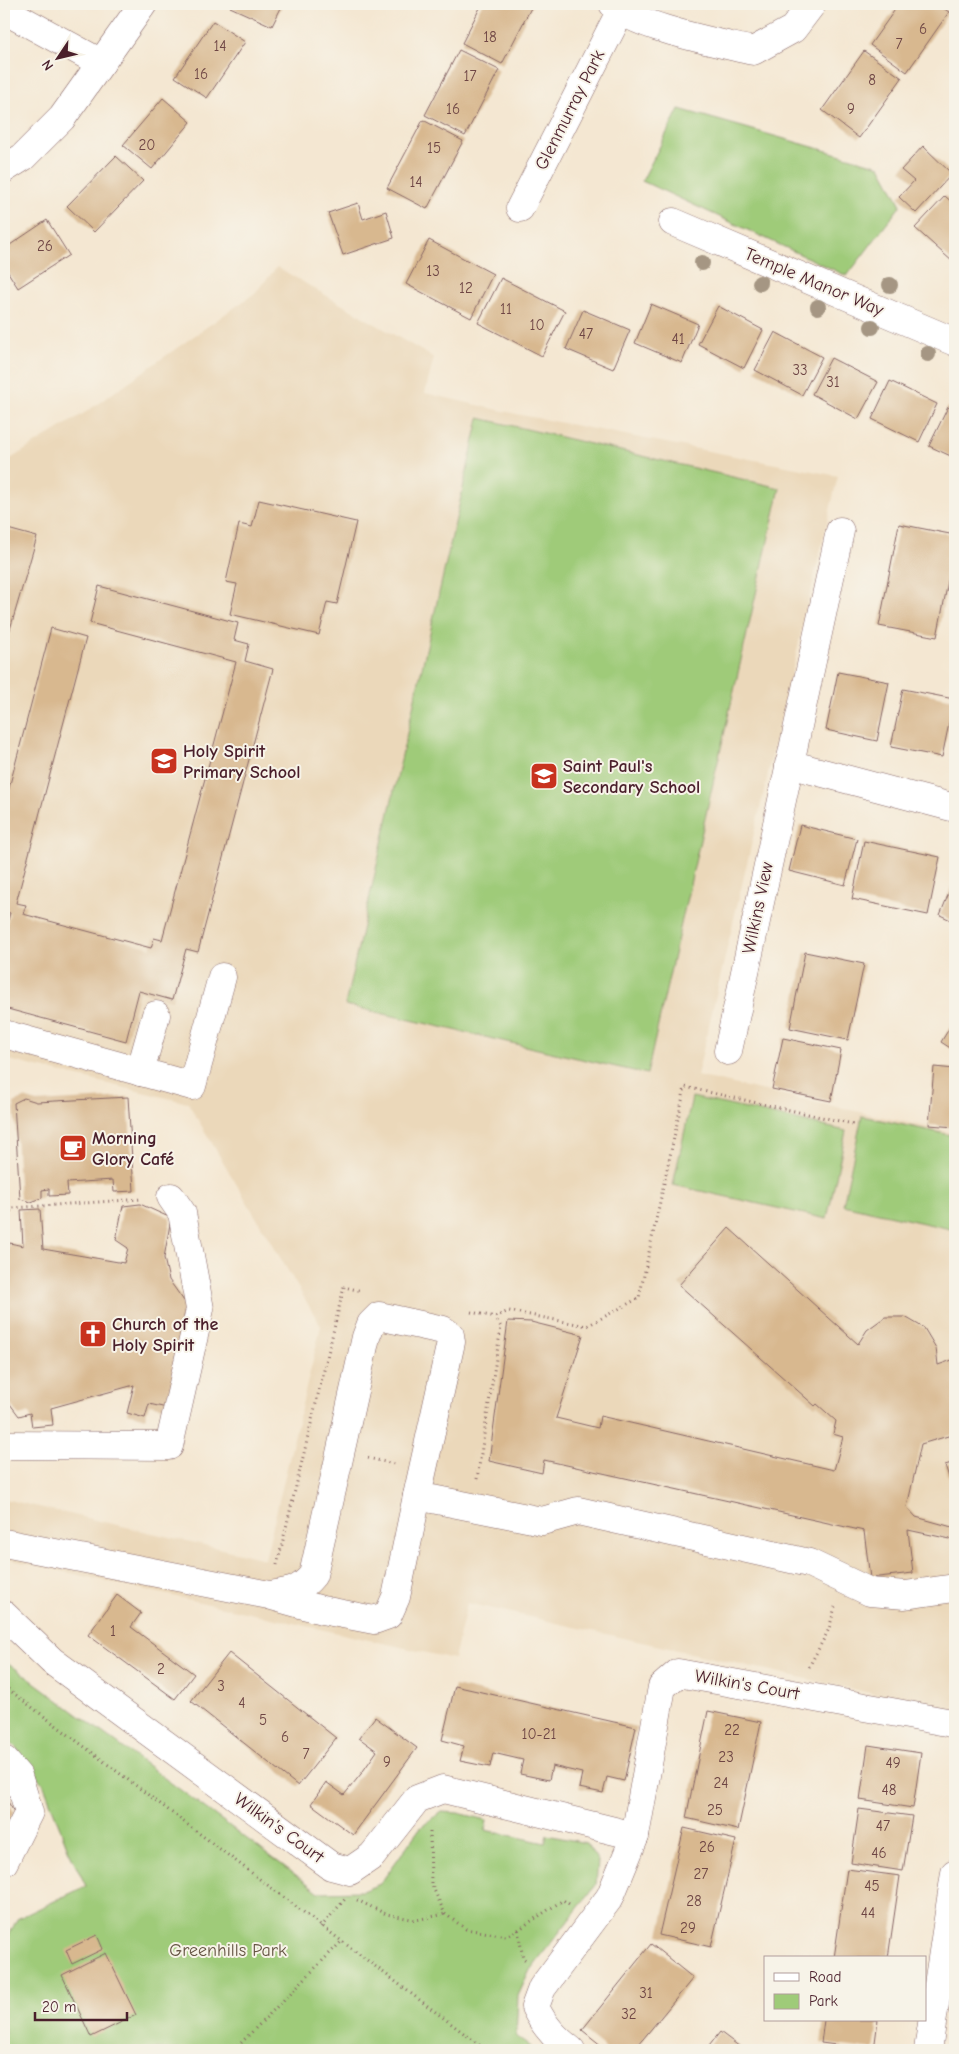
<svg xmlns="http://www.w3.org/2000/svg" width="959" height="2054" viewBox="0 0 959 2054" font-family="'Comic Neue',sans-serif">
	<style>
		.built { fill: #ebd8ba }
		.green { fill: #9fcb79; stroke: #747552 }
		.building { fill: #d8b88f }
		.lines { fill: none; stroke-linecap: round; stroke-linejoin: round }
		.minor-casing { stroke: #866565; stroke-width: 29 }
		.path { stroke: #866565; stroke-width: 3; stroke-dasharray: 1 4; stroke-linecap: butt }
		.minor { stroke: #fff; stroke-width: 28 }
		.tree { fill: #a59683 }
		.labels { text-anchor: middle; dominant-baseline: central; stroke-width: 4; stroke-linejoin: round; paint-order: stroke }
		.number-label { font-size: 15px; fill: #6e4544 }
		.street-label { font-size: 18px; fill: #4a1f2b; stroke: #f7f3e8 }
		.poi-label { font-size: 18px; font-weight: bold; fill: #4a1f2b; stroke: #f7f3e8; text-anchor: start }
		.park-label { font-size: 18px; fill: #645342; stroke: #f7f3e8 }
	</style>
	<rect width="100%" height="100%" fill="#f7f3e8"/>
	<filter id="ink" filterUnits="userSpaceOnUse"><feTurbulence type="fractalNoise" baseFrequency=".02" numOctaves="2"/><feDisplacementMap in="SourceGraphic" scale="10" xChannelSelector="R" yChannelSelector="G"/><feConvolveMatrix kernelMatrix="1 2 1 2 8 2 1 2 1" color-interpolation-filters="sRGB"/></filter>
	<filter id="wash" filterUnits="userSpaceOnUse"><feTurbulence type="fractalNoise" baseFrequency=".0096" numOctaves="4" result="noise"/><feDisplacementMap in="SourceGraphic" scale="20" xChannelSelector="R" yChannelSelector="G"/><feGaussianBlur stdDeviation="1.12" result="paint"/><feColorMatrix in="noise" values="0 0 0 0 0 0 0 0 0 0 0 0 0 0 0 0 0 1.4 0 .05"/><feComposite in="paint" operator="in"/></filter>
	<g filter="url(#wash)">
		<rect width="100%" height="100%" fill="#f4e7d2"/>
		<!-- built -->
		<path class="built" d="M277,267L434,358L425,393L516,414L838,476L697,1076L955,1133V1712L467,1603L454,1659L8,1559L4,1542V1499L265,1559L321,1326L188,1103L4,1059V463L86,412L255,293Z"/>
		<!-- green -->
		<g class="green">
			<path d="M679,109L880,166L901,205L847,276L642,181Z"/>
			<path d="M479,418L780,488L647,1074L345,1005Z"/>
			<path d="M692,1097L846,1131L827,1219L673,1185Z"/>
			<path d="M862,1116L955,1136V1230L843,1205Z"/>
			<path d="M4,1660L319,1892L362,1891L380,1884L420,1828L441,1812L458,1813L487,1820L485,1830L545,1843L547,1835L586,1843L598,1861L596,1885L530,1970L518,1996L516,2037L535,2050H4V1946L17,1919L86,1886L68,1849L43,1783L17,1749L4,1736Z"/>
		</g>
		<g id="blocks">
			<!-- building -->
			<g class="building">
				<path d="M232,4H283L272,26L230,7Z"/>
				<path d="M482,4H533L502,64L462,43Z"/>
				<path d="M899,4H937L949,12L907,72L870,45Z"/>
				<path d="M213,21L245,42L207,98L175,77Z"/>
				<path d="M459,50L499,70L465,136L425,115Z"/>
				<path d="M864,51L902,78L859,138L822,110Z"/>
				<path d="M163,98L191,122L152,169L123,145Z"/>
				<path d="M423,120L463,141L427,209L387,188Z"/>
				<path d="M923,146L952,174L916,213L899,197L914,181L901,170Z"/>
				<path d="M116,156L143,181L94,232L67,206Z"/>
				<path d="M945,196L955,205V260L953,262L915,228Z"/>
				<path d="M358,203L363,219L386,211L394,238L343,255L328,213Z"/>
				<path d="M47,220L69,255L18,288L4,266V249Z"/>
				<path d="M429,240L493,274L471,318L406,284Z"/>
				<path d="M501,278L565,311L542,356L478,323Z"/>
				<path d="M651,304L698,324L682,363L635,343Z"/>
				<path d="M718,306L763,330L744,368L698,344Z"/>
				<path d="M583,310L630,330L613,369L566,349Z"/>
				<path d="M775,332L822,357L802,395L755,370Z"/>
				<path d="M831,358L878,382L858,419L812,394Z"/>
				<path d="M890,381L937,404L919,442L872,419Z"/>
				<path d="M948,407L955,411V458L929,446Z"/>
				<path d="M259,500L356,522L337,604L327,602L319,635L230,614L237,584L226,582L239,524L252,527Z"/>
				<path d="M899,524L955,535V546L937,637L879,626Z"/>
				<path d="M4,528L37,537L6,643H4Z"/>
				<path d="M99,586L238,623L234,640L249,644L245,661L273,669L198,952L186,949L172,1000L139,991L126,1041L4,1008V935L10,913L4,911V807L51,628L86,638L16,903L26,905L23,914L151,948L154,938L162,940L236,662L90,623Z"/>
				<path d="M838,672L889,682L877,741L826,730Z"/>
				<path d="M903,689L954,699L942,757L891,747Z"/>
				<path d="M800,825L857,839L845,885L789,871Z"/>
				<path d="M864,841L940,857L928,915L852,899Z"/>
				<path d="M955,878V922L940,915Z"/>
				<path d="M805,952L864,964L848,1040L790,1028Z"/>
				<path d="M955,1019V1051L941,1042Z"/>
				<path d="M783,1038L841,1050L831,1101L772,1089Z"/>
				<path d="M934,1067L955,1069V1127L929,1125Z"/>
				<path d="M128,1097L134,1191L114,1192L113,1180L67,1183L68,1195L49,1196V1189L42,1190V1198L31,1202L20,1199L14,1103L24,1098L37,1102Z"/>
				<path d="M140,1204L171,1218L164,1258L169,1280L189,1308L167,1408L149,1404L145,1418L127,1413L134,1385L51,1408L53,1425L32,1427L30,1413L19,1416L4,1396V1255L10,1243L23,1246L21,1210L40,1209L43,1249L124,1263L128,1248L116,1240L123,1206Z"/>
				<path d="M729,1228L858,1344L867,1330L885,1317H905L924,1328L936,1348L938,1365L955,1359V1434L921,1444L907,1507L916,1517L952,1527L955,1526V1540L908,1530L913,1573L870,1578L864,1531L544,1460L542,1473L489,1461L508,1321L531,1322L583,1335L556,1418L598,1428L600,1416L834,1470L843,1437L833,1434L836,1421L817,1404L815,1406L679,1285Z"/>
				<path d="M955,1462V1496L945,1465Z"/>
				<path d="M117,1595L141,1613L131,1627L194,1674L175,1699L88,1635Z"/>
				<path d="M229,1653L336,1738L298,1786L191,1701Z"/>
				<path d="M455,1686L636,1727L624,1781L607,1777L603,1793L579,1788L582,1773L552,1766L549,1780L520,1774L523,1760L493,1753L490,1767L460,1761L464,1746L442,1740Z"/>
				<path d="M708,1711L761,1722L738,1830L686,1818Z"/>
				<path d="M375,1717L417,1748L353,1835L311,1804L326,1782L344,1795L361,1774L377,1751L359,1738Z"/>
				<path d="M868,1745L921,1753L913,1808L860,1800Z"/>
				<path d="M4,1795L14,1812L4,1831Z"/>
				<path d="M859,1809L912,1816L903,1871L851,1863Z"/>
				<path d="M684,1828L736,1840L711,1947L659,1935Z"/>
				<path d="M847,1869L900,1876L888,1958H834Z"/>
				<path d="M97,1935L103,1949L72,1964L66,1950Z"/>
				<path d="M651,1944L693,1978L634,2050H607L582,2030Z"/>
				<path d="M106,1953L136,2015L91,2037L62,1975Z"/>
				<path d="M824,2020H878L874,2050L821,2043Z"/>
				<path d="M720,2032L744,2050H706Z"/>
			</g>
		</g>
	</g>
	<g filter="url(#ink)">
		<use href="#blocks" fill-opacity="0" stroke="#866565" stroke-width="1"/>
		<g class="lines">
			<defs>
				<g id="minor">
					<path d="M613,4C634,27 720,43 753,51L793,29L812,4"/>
					<path d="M4,10L101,63"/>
					<path d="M4,169L23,157L62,118L143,4"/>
					<path d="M520,208L620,12"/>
					<path d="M673,222L955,342"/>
					<path d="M789,764L955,808"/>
					<path d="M4,1034L192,1086L222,977"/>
					<path d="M728,1051L840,531"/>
					<path d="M140,1072L156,1015"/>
					<path d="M4,1445L169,1446L200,1309L182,1213L171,1197"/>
					<path d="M4,1543L269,1595C289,1592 299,1592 313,1575L366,1337L371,1324L379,1316L443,1330L450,1335L451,1342L417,1496L542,1521L578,1511L809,1563L870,1592L905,1595L955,1588"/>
					<path d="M272,1596L322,1610L374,1620L388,1615L396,1597L417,1496"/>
					<path d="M4,1615L52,1661L331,1866L350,1871L372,1856L417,1799L443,1789L635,1836"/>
					<path d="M4,1760L18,1776L29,1812L4,1862"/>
					<path d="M571,2050C555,2038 544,2026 535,2007L542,1988L610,1897L635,1836L662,1687L678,1673L952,1723L955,1725"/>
					<path d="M928,2050L955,1873"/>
				</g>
			</defs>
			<!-- minor casing -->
			<use href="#minor" class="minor-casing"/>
			<!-- path -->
			<g class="path">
				<path d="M4,1205L12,1208L142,1199"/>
				<path d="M4,1225L12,1208"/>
				<path d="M471,1312L495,1317L509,1311L587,1326L639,1298L685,1087L853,1124"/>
				<path d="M368,1458L394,1464"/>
				<path d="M477,1479L501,1327L495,1317"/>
				<path d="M277,1565L344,1287L362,1291"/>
				<path d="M809,1667L829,1629L835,1607"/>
				<path d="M4,1686L486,2050"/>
				<path d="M430,1832L431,1883L445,1914L466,1929L506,1936L518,1930L563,1900L569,1904"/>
				<path d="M357,1900L386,1914L416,1920L445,1914"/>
				<path d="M321,1927L345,1899"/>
				<path d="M518,1930L523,1958L527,1961"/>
				<path d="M234,2050L341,1942"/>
			</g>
			<!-- minor -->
			<use href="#minor" class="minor"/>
		</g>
		<!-- trees -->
		<g class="tree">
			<circle cx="702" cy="263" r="8"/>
			<circle cx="760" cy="283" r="8"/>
			<circle cx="890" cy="285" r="8"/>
			<circle cx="818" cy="307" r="8"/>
			<circle cx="872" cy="327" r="8"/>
			<circle cx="928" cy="354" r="8"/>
		</g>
	</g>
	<!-- icons -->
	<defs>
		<symbol id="school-square" viewBox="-11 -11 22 22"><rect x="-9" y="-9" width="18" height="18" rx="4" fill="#c8321e" stroke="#f7f3e8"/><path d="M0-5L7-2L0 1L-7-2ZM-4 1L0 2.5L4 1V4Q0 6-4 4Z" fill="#fff"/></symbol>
		<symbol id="cafe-square" viewBox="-11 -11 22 22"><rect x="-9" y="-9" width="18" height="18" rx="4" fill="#c8321e" stroke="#f7f3e8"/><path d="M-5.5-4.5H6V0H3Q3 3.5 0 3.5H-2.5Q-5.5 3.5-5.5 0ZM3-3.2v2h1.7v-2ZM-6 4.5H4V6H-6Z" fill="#fff"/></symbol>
		<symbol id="church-square" viewBox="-11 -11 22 22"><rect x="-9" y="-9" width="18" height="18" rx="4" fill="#c8321e" stroke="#f7f3e8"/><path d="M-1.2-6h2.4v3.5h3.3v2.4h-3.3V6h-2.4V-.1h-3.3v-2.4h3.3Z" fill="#fff"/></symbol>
	</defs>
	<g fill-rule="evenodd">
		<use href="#school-square" x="148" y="745" width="32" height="32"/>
		<use href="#school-square" x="528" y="760" width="32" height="32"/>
		<use href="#cafe-square" x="57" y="1132" width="32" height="32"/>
		<use href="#church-square" x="77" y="1318" width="32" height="32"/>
	</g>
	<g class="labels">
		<!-- number labels -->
		<g class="number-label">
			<text x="923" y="29">6</text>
			<text x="490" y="37">18</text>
			<text x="899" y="44">7</text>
			<text x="220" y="46">14</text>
			<text x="201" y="74">16</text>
			<text x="470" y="76">17</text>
			<text x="872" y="80">8</text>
			<text x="453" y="109">16</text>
			<text x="851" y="109">9</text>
			<text x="147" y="145">20</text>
			<text x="434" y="148">15</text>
			<text x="416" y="182">14</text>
			<text x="45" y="246">26</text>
			<text x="433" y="271">13</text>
			<text x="466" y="288">12</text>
			<text x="506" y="309">11</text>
			<text x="537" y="325">10</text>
			<text x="586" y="334">47</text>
			<text x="678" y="339">41</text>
			<text x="800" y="370">33</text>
			<text x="833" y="382">31</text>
			<text x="113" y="1631">1</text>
			<text x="161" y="1669">2</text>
			<text x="221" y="1686">3</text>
			<text x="242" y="1703">4</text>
			<text x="263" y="1720">5</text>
			<text x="732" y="1730">22</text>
			<text x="539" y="1734">10-21</text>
			<text x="285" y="1737">6</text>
			<text x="306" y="1754">7</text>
			<text x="726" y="1757">23</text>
			<text x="387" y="1762">9</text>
			<text x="893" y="1763">49</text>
			<text x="721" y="1783">24</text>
			<text x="889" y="1790">48</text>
			<text x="715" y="1810">25</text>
			<text x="883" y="1826">47</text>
			<text x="707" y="1847">26</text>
			<text x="879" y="1853">46</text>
			<text x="701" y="1874">27</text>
			<text x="872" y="1886">45</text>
			<text x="694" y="1901">28</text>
			<text x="868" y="1913">44</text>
			<text x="688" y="1928">29</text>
			<text x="646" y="1993">31</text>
			<text x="629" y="2014">32</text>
		</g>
		<!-- street labels -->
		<g class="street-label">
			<text transform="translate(570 110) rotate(-63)">Glenmurray Park</text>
			<text transform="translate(814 282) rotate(23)">Temple Manor Way</text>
			<text transform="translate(758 908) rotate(-78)">Wilkins View</text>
			<text transform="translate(747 1685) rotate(10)">Wilkin's Court</text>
			<text transform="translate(279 1828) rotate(36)">Wilkin's Court</text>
		</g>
		<!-- poi labels -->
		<g class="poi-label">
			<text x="183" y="751">Holy Spirit<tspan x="183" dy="21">Primary School</tspan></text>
			<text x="563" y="766">Saint Paul's<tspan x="563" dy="21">Secondary School</tspan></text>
			<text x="92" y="1138">Morning<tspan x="92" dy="21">Glory Café</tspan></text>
			<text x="112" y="1324">Church of the<tspan x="112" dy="21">Holy Spirit</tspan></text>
		</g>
		<!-- park labels -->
		<g class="park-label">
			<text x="228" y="1950">Greenhills Park</text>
		</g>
	</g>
	<!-- margin -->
	<rect width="959" height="2054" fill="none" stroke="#f7f3e8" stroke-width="20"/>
	<!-- legend -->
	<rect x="764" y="1956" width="162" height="65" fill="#f7f3e8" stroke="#b29e9c"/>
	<rect x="774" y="1973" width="25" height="8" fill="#ffffff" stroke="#b29e9c"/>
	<text x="809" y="1982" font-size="15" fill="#4a1f2b">Road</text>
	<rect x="774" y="1994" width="25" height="15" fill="#9fcb79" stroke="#b29e9c"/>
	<text x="809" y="2006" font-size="15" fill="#4a1f2b">Park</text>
	<!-- north arrow -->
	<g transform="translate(58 58) rotate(235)" stroke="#f7f3e8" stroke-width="4" paint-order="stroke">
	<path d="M0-4L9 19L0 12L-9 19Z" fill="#4a1f2b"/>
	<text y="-8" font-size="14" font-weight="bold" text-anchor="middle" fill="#4a1f2b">N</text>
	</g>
	<!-- scale -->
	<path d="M35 2012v8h92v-8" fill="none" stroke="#4a1f2b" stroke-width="2.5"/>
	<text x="42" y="2012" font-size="15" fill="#4a1f2b" stroke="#f7f3e8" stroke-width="4" paint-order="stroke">20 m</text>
</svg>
